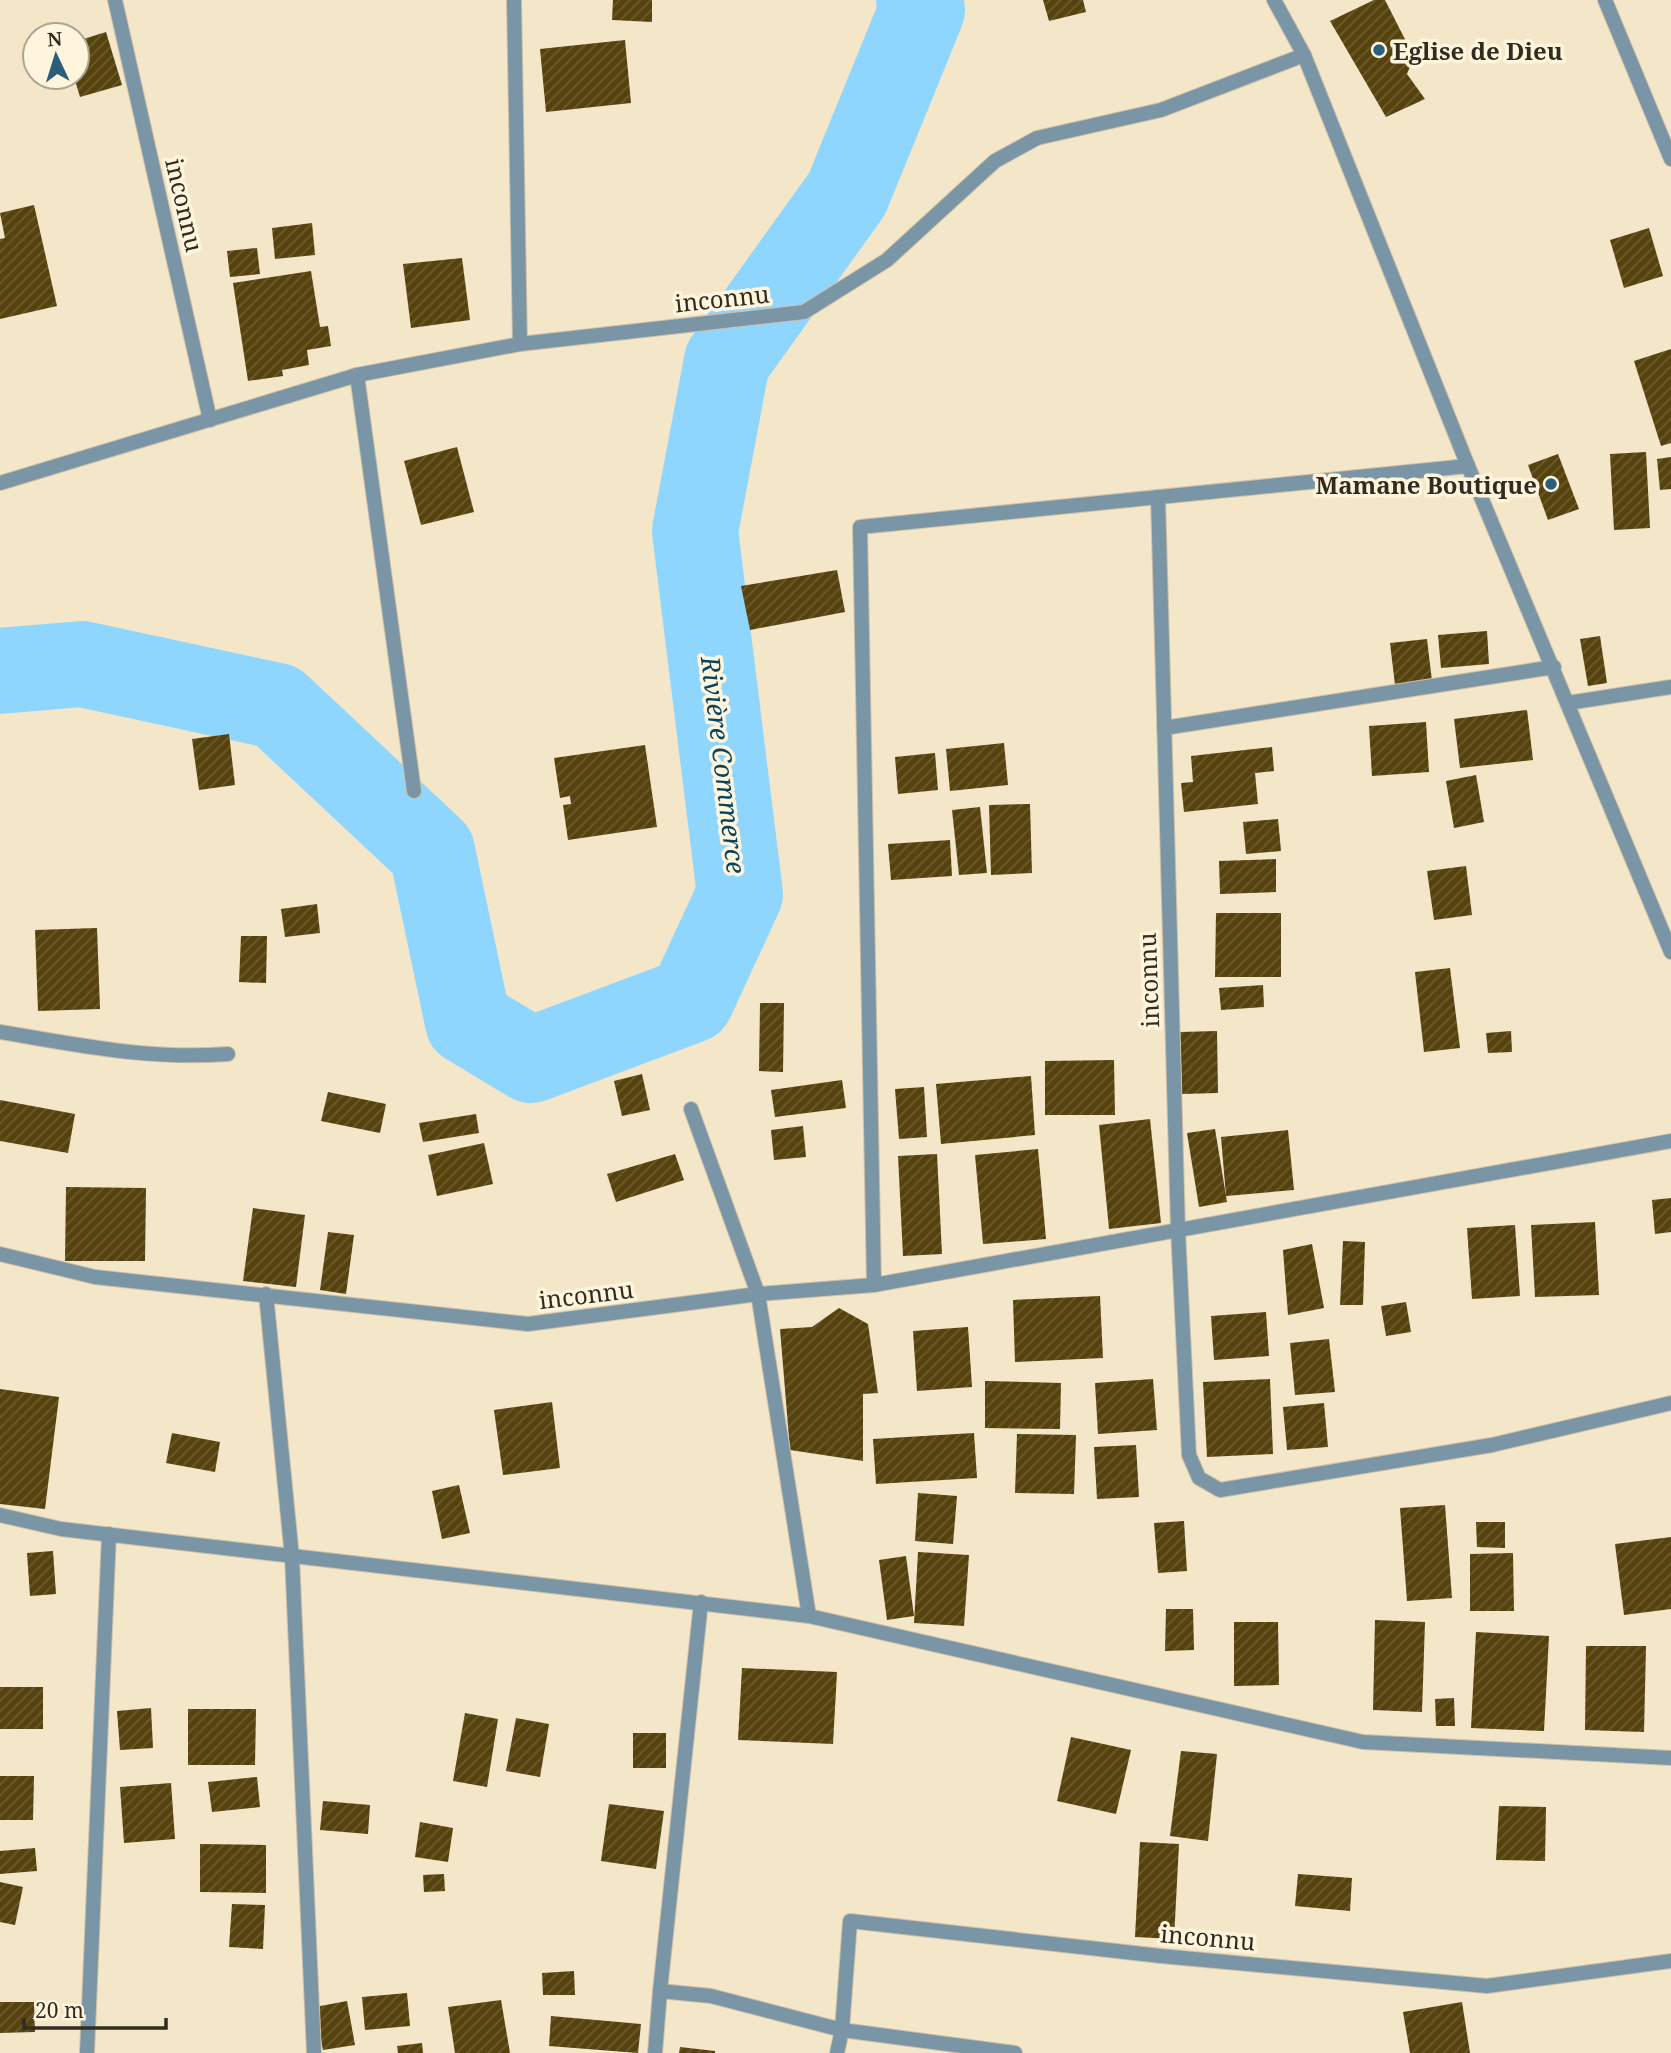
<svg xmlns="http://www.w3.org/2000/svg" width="1671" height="2053" viewBox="0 0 1671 2053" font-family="'Noto Serif',serif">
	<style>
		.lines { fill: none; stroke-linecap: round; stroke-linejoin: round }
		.river { stroke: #8fd6fe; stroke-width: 86 }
		.building { fill: url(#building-hatch) }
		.service-casing { stroke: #cdc1a6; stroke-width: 16 }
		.minor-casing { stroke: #cdc1a6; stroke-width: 16 }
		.service { stroke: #7995a6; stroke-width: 14 }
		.minor { stroke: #7995a6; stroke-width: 14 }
		.poi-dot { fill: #2a5f7b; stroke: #fff4dc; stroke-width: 2.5 }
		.labels { text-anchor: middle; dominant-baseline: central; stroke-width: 7; stroke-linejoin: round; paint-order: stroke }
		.poi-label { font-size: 24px; font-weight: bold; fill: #312c20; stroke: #fff4dc; text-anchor: start }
		.street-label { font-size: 24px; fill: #312c20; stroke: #fff4dc }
		.water-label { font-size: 26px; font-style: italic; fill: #09445f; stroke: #fff4dc }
	</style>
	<defs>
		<pattern id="building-hatch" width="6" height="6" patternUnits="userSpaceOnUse" patternTransform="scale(1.75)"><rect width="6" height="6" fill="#56420d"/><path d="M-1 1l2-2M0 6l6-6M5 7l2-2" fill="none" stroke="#6b5b30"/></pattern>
	</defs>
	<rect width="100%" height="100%" fill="#f4e6c8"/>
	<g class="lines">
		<!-- river -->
		<path class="river" d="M0,671L82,664L277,706L432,851L468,1022L531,1060L691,1000L740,894L695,531L727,361L847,194L922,10L919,0"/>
	</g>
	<!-- building -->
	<g class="building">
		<path d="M613,0H652V22L612,20Z"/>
		<path d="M1043,0H1083L1086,12L1049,21Z"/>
		<path d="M1374,0H1385L1414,57L1407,74L1425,99L1386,117L1330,21Z"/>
		<path d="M106,32L122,85L80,97L74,77H77V41Z"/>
		<path d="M625,40L631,103L546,112L540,49Z"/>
		<path d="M34,205L57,306L0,319V239L5,238L0,213Z"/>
		<path d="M312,223L315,255L275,259L272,228Z"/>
		<path d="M1649,228L1663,276L1624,288L1610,240Z"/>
		<path d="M257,248L260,274L230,277L227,251Z"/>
		<path d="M462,258L470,320L411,328L403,264Z"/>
		<path d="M311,271L320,327L328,326L331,346L307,350L309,365L282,370L283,376L248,381L233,283Z"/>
		<path d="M1671,349V443L1661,446L1634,361Z"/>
		<path d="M457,447L474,512L421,525L404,461Z"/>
		<path d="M1646,452L1650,528L1614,530L1610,454Z"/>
		<path d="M1558,454L1579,509L1548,520L1528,465Z"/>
		<path d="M1671,457V489L1660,490L1657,459Z"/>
		<path d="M837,570L845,612L750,630L741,586Z"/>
		<path d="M1487,631L1489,664L1441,668L1438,635Z"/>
		<path d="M1600,636L1607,683L1588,686L1580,639Z"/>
		<path d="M1427,639L1432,681L1395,685L1390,643Z"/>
		<path d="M1527,710L1533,760L1460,768L1454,719Z"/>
		<path d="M1426,722L1429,772L1372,776L1369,726Z"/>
		<path d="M229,734L235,785L199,790L192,739Z"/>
		<path d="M1004,743L1008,785L950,791L946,749Z"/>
		<path d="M645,745L657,827L568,840L563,805L571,804L570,796L560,798L554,758Z"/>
		<path d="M1272,747L1274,771L1255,773L1258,804L1184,812L1181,783L1193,782L1191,756Z"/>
		<path d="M935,753L938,790L898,794L895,757Z"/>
		<path d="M1476,775L1484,822L1454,828L1446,781Z"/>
		<path d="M1030,804L1032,873L991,875L989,805Z"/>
		<path d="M980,807L987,873L959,875L952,810Z"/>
		<path d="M1278,819L1281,851L1246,854L1243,822Z"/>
		<path d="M950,840L952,876L891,880L888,844Z"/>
		<path d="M1276,859V892L1220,894L1219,861Z"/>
		<path d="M1466,866L1472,915L1434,920L1427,871Z"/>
		<path d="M317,904L320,933L285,937L281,909Z"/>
		<path d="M1216,913H1281V977H1215Z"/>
		<path d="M97,928L100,1009L38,1011L35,930Z"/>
		<path d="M241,936H267L266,983L239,982Z"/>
		<path d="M1450,968L1460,1048L1424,1052L1415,972Z"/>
		<path d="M1263,985L1264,1007L1221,1010L1219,988Z"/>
		<path d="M760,1003H784L783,1072L759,1071Z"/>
		<path d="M1217,1031L1218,1093L1182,1094L1180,1032Z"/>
		<path d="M1511,1031L1512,1052L1488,1053L1486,1033Z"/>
		<path d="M1114,1060L1115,1115H1045V1061Z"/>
		<path d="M642,1074L650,1110L622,1116L614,1081Z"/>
		<path d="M1031,1076L1035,1135L941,1144L936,1084Z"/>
		<path d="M842,1080L846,1108L775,1117L771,1090Z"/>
		<path d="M924,1087L927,1137L899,1139L895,1089Z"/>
		<path d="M328,1092L386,1104L380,1133L321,1121Z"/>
		<path d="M0,1100L75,1114L68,1153L0,1141Z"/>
		<path d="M476,1114L479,1133L423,1142L419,1123Z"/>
		<path d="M1150,1119L1161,1223L1109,1229L1099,1125Z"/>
		<path d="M803,1126L806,1157L774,1160L771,1130Z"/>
		<path d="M1215,1129L1227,1202L1199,1207L1187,1133Z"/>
		<path d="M1288,1130L1294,1190L1226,1196L1221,1137Z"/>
		<path d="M484,1143L493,1184L437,1196L428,1155Z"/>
		<path d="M1038,1149L1046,1239L983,1244L975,1155Z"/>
		<path d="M675,1154L684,1180L616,1202L607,1174Z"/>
		<path d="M937,1154L942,1254L903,1256L898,1156Z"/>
		<path d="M66,1187L146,1188L145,1261H65Z"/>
		<path d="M1671,1198V1232L1655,1234L1652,1200Z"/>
		<path d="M253,1208L305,1215L296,1287L243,1281Z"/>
		<path d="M1595,1222L1599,1295L1535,1297L1531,1225Z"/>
		<path d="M1515,1225L1520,1296L1472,1299L1467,1228Z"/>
		<path d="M328,1232L354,1235L346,1294L320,1290Z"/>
		<path d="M1343,1241L1365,1242L1363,1305H1340Z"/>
		<path d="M1312,1244L1324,1308L1288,1315L1283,1250Z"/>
		<path d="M1100,1296L1103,1358L1015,1362L1013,1300Z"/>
		<path d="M1406,1302L1411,1332L1386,1336L1381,1306Z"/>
		<path d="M839,1308L868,1324L878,1393L863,1394V1461L790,1450L780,1329L812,1327Z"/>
		<path d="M1266,1312L1269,1356L1214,1360L1211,1316Z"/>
		<path d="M968,1327L972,1387L917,1391L913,1331Z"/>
		<path d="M1329,1339L1335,1392L1295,1395L1290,1343Z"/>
		<path d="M1153,1379L1157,1430L1098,1434L1095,1383Z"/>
		<path d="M1270,1379L1273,1454L1207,1457L1203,1382Z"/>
		<path d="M985,1381L1061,1383L1060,1429L985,1428Z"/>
		<path d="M0,1389L59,1397L45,1509L0,1504Z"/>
		<path d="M552,1402L560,1468L503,1475L494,1410Z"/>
		<path d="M1324,1403L1328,1447L1287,1450L1283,1407Z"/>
		<path d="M172,1433L220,1442L215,1472L166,1463Z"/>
		<path d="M974,1433L977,1478L876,1484L873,1439Z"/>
		<path d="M1017,1434L1076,1435L1074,1494L1015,1493Z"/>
		<path d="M1136,1445L1139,1497L1097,1499L1094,1447Z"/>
		<path d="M459,1485L470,1533L442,1539L432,1491Z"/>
		<path d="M918,1493L957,1496L953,1544L915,1541Z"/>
		<path d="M1445,1505L1452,1598L1407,1601L1400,1508Z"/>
		<path d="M1184,1521L1187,1571L1158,1573L1154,1523Z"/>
		<path d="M1476,1522H1505V1548L1477,1547Z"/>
		<path d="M1671,1537V1609L1624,1615L1615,1544Z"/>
		<path d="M53,1551L56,1594L30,1596L27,1553Z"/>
		<path d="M918,1552L969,1555L964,1626L914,1623Z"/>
		<path d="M1513,1553L1514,1611H1470V1554Z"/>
		<path d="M906,1556L914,1616L887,1620L879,1560Z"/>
		<path d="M1166,1609H1193L1194,1650L1165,1651Z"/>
		<path d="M1375,1620L1425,1622L1422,1712L1373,1710Z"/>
		<path d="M1234,1622H1278L1279,1685L1234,1686Z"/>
		<path d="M1476,1632L1549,1636L1544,1731L1471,1728Z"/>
		<path d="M1586,1646H1646L1644,1732L1585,1730Z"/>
		<path d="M742,1668L837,1672L833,1744L738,1740Z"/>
		<rect x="0" y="1687" width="43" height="42"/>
		<path d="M1454,1698L1455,1726H1436L1435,1699Z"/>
		<path d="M151,1708L153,1748L120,1750L117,1711Z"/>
		<path d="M188,1709H256L255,1765H188Z"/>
		<path d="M465,1713L498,1719L487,1787L453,1781Z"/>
		<path d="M516,1718L549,1724L540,1777L506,1771Z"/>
		<rect x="633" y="1733" width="33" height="35"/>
		<path d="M1071,1737L1131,1750L1116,1814L1057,1801Z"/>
		<path d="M1181,1751L1217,1754L1208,1841L1170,1836Z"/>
		<path d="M0,1776H34L33,1820H0Z"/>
		<path d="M257,1777L260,1807L212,1812L208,1782Z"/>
		<path d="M171,1783L175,1839L124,1843L120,1787Z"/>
		<path d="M323,1801L370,1805L368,1834L320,1830Z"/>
		<path d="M609,1804L664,1811L656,1869L601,1861Z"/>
		<path d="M1499,1806L1546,1807L1545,1861L1496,1860Z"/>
		<path d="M420,1822L453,1828L448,1862L415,1857Z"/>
		<path d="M1140,1842L1179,1844L1174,1939L1135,1937Z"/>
		<path d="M200,1844L266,1845V1893L200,1892Z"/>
		<path d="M35,1848L37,1871L0,1874V1851Z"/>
		<path d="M444,1874L445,1891L424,1892L423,1875Z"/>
		<path d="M1298,1874L1352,1878L1350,1911L1295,1906Z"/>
		<path d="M0,1882L23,1887L15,1925L0,1922Z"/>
		<path d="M232,1904L265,1905L263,1949L229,1947Z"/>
		<path d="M574,1971L575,1995H543L542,1973Z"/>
		<path d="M407,1993L410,2026L365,2030L362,1997Z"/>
		<path d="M501,2000L510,2053H455L448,2007Z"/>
		<path d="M347,2001L355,2045L323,2050L315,2007Z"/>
		<path d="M0,2002H34L35,2032L0,2033Z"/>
		<path d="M1462,2002L1470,2053H1410L1403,2012Z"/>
		<path d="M551,2016L641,2024L638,2053L549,2046Z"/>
		<path d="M422,2043L423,2053H398L397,2046Z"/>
		<path d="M680,2047L715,2051V2053H679Z"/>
	</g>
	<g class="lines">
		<defs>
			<path id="service" d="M357,375L414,791"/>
			<g id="minor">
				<path d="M115,0L210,420"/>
				<path d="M514,0L520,344"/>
				<path d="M1274,0L1304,55L1468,466L1671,952"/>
				<path d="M1605,0L1671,159"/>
				<path d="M0,483L357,375L520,344L804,312L887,260L995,161L1037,138L1161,110L1304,55"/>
				<path d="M1158,497L1178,1230L1189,1455L1199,1478L1220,1490L1492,1445L1671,1403"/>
				<path d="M1568,703L1671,687"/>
				<path d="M1164,728L1554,667"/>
				<path d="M0,1032C79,1045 148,1060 228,1054"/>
				<path d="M691,1109L758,1294L809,1616"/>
				<path d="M0,1254L95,1277L528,1324L758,1294L874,1285L1671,1141"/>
				<path d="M874,1285L860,527L1468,466"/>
				<path d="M266,1294L292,1557L314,2053"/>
				<path d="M0,1515L61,1529L809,1616L1363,1742L1671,1758"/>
				<path d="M701,1602L660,1991L711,1996L842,2030L1015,2053"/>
				<path d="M87,2053L109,1534"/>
				<path d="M655,2053L660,1991"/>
				<path d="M837,2053L842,2030L850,1921L1161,1956L1487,1986L1671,1961"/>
			</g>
		</defs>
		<!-- service casing -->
		<use href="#service" class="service-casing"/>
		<!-- minor casing -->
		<use href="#minor" class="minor-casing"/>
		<!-- service -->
		<use href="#service" class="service"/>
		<!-- minor -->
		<use href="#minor" class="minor"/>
	</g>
	<!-- markers -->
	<g class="poi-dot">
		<circle cx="1379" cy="50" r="7"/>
		<circle cx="1551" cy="484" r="7"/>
	</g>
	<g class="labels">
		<!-- poi labels -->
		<g class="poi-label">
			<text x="1393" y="50">Eglise de Dieu</text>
			<text x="1537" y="484" text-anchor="end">Mamane Boutique</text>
		</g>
		<!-- street labels -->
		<g class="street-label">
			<text transform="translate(185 205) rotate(77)">inconnu</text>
			<text transform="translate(722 298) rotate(-6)">inconnu</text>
			<text transform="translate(1148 980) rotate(-92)">inconnu</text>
			<text transform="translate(586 1294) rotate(-7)">inconnu</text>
			<text transform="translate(1208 1937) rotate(5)">inconnu</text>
		</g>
		<!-- water labels -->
		<g class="water-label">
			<text transform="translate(724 765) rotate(83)">Rivière Commerce</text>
		</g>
	</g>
	<!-- north arrow -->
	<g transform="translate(56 56) rotate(356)"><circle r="33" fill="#fff4dc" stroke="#ada491" stroke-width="2"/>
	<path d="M0-5L12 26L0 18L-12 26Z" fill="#2a5f7b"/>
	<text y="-10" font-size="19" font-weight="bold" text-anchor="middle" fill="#312c20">N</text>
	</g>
	<!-- scale -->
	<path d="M24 2018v10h142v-10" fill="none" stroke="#312c20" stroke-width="3.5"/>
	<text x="35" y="2018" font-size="21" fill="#312c20" stroke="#fff4dc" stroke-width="5" paint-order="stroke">20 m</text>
</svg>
